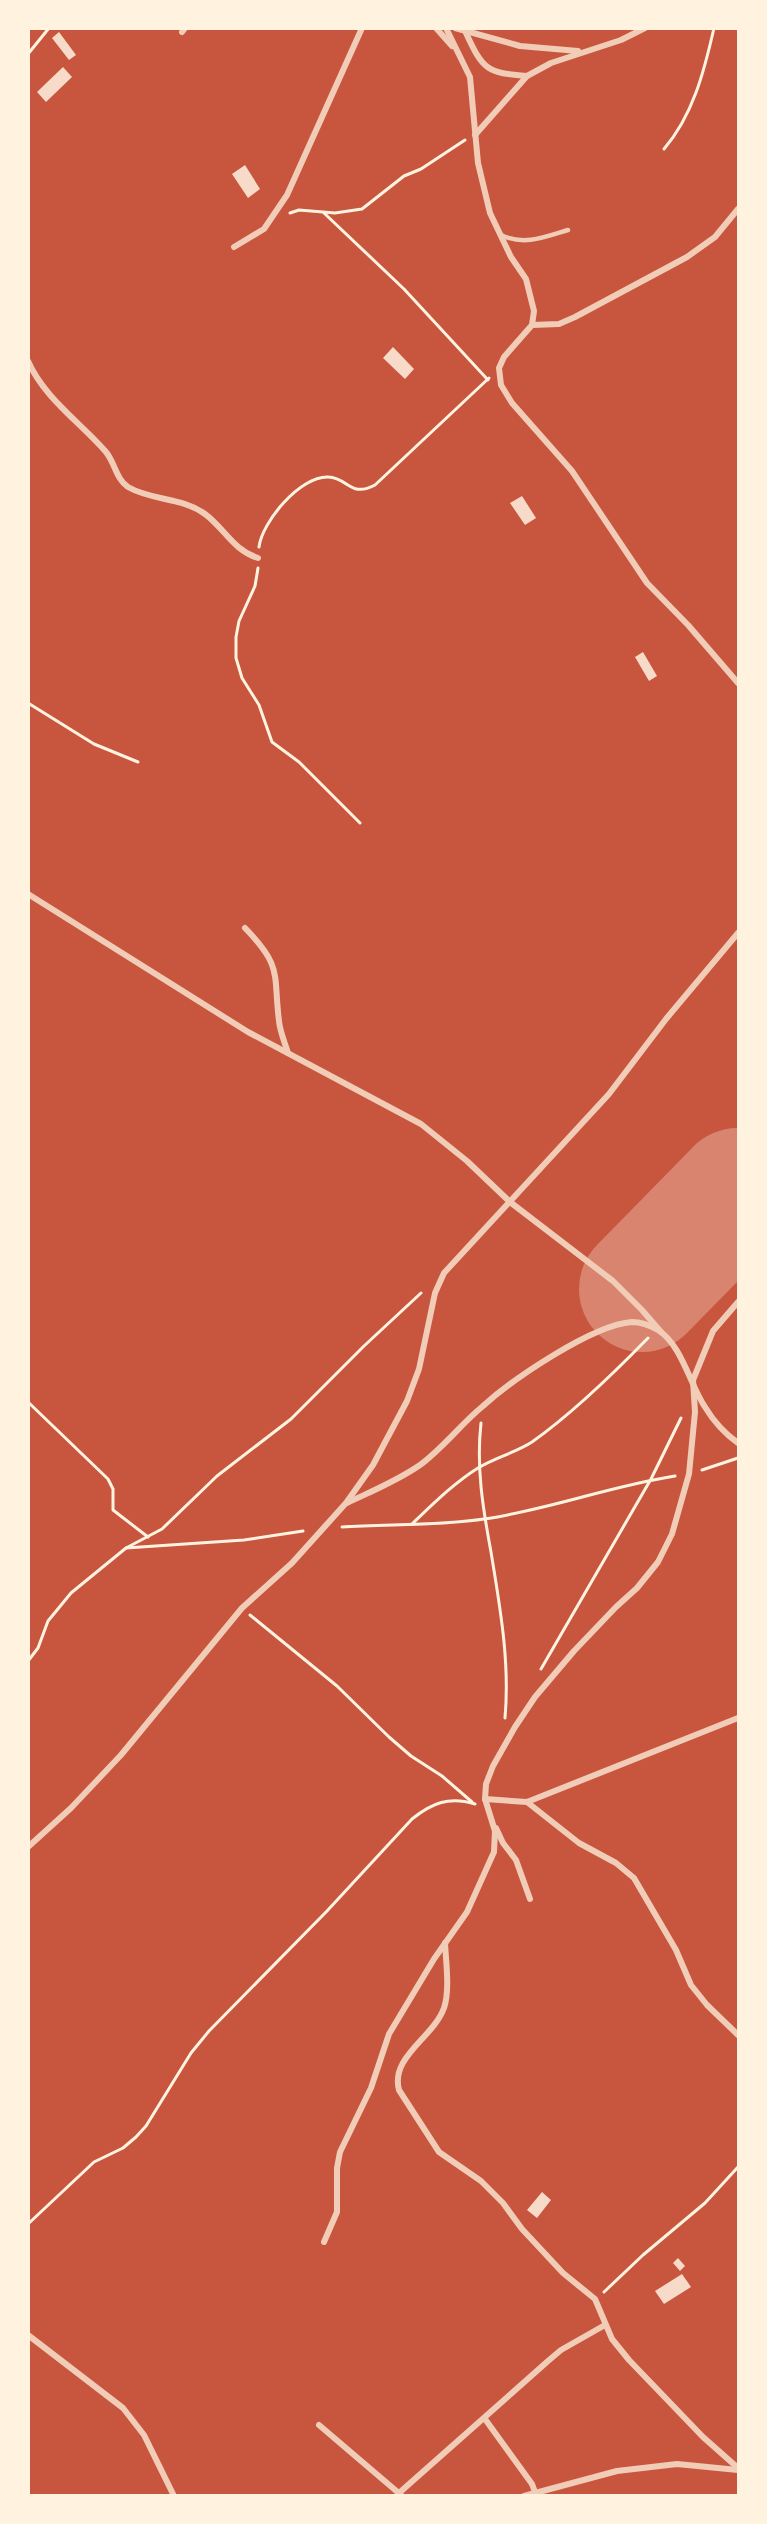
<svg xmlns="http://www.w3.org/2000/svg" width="767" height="2524" viewBox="0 0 767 2524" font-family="'Source Sans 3',sans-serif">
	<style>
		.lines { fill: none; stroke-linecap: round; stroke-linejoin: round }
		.runway { stroke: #d8846e; stroke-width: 126 }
		.building { fill: #f7dbc8 }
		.path { stroke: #fff3e0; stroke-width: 3 }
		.service { stroke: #f1ccb7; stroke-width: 4.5 }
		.minor { stroke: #f1ccb7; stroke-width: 6 }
	</style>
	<rect width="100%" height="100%" fill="#c8553d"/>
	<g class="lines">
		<!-- runway -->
		<path class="runway" d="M642,1289L738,1191"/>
	</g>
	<!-- building -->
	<g class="building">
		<path d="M59,32L76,55L69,60L52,38Z"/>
		<path d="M63,67L72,77L46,102L37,92Z"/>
		<path d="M245,165L260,189L248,198L232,174Z"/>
		<path d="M393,347L414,369L405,379L383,358Z"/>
		<path d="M522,496L536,518L525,525L510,503Z"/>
		<path d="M643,652L657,676L649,681L635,657Z"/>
		<path d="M542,2192L551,2200L537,2218L527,2210Z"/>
		<path d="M678,2258L685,2266L680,2271L673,2263Z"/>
		<path d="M682,2274L691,2287L664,2304L655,2291Z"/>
	</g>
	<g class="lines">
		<!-- path -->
		<g class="path">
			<path d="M28,54L49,28"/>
			<path d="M664,149C693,115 704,72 714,28"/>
			<path d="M290,213L299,210L335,213L362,209L404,176L421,169L465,140"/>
			<path d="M324,213L404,289L488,380"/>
			<path d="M259,547C262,522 300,476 328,477C349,478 350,498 375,485L489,378"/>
			<path d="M258,568L255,586L239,621L236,637V658L242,678L259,705L272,742L299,762L360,823"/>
			<path d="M28,703L94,744L138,762"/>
			<path d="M28,1402L108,1479L113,1489V1510L148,1537"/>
			<path d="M481,1423C476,1467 483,1509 491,1552C500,1607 510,1662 505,1718"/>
			<path d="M702,1470L738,1458"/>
			<path d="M412,1524C433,1504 454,1483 478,1468C496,1457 515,1453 532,1442C573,1413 613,1374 648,1338"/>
			<path d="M342,1527C389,1524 437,1526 484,1519C548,1510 610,1486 675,1476"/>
			<path d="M126,1548L244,1540L303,1531"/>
			<path d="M250,1615L337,1686L389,1737L411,1756L442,1776L472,1802"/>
			<path d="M28,1661L38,1648L48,1621L71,1593L126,1548L162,1529L217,1476L291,1419L364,1346L421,1293"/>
			<path d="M541,1669L651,1479L681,1418"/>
			<path d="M28,2224L94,2162L123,2148L136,2137L146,2126L191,2053L209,2031L327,1911L412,1819C432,1803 449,1796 475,1804"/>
			<path d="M604,2292L643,2255L705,2203L738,2167"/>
		</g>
		<!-- service -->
		<path class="service" d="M501,235C524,246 545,237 568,230"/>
		<!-- minor -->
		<g class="minor">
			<path d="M436,28L452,46"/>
			<path d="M446,28L470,77L478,163L490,213L511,257L526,279L534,311L532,325L504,357L499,368L501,385L512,403L572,471L647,583L688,625L738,683"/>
			<path d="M455,28L520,46L578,51"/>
			<path d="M182,32L185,28"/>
			<path d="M466,33C483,70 487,73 527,76"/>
			<path d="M475,135L527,76L551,63L621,40L645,28"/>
			<path d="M234,247L264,229L287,195L362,28"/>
			<path d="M532,325L559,324L575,317L687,257L715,237L738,209"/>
			<path d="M28,361C44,398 81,423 106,452C115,463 116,479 128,487C152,501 182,497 205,514C225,529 233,550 258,558"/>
			<path d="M28,894L248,1032L421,1124L467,1161L510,1202L613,1281L642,1310L661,1332"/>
			<path d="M245,928C283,967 273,973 279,1021C280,1032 285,1043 288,1053"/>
			<path d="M347,1503C372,1491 397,1481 420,1465C443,1448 461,1424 483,1406C513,1379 592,1325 632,1322C641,1322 651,1326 658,1330C682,1345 690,1385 705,1407C714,1422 724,1433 738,1443"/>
			<path d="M485,1799L527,1802L738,1718"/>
			<path d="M527,1802L579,1843L616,1863L634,1878L676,1950L691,1985L707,2005L738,2035"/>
			<path d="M496,1828L503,1843L516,1860L530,1899"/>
			<path d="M28,1847L71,1808L121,1755L242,1608L292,1563L346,1503L373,1465L407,1401L419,1369L435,1293L444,1273L609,1094L666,1019L738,933"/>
			<path d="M445,1943C446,1963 450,1990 444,2008C433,2038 390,2057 399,2090L439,2152L481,2181L503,2203L522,2229L563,2273L595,2299L612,2339L629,2360L703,2437L738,2468"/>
			<path d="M324,2242L337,2212V2168L340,2152L371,2088L389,2034L434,1959L467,1912L494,1852L495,1831L485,1799L486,1784L493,1766L515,1727L535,1697L574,1651L616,1607L637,1588L658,1562L672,1534L689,1474L695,1412L693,1380L713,1331L738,1302"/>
			<path d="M28,2335L123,2408L144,2435L174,2496"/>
			<path d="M485,2419L532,2484L535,2492"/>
			<path d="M319,2425L401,2495"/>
			<path d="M399,2493L548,2361L561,2350L605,2325"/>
			<path d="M524,2496L617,2471L677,2464L738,2470"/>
		</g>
	</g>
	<!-- border -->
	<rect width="767" height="2524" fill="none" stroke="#fff3e0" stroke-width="60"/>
</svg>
